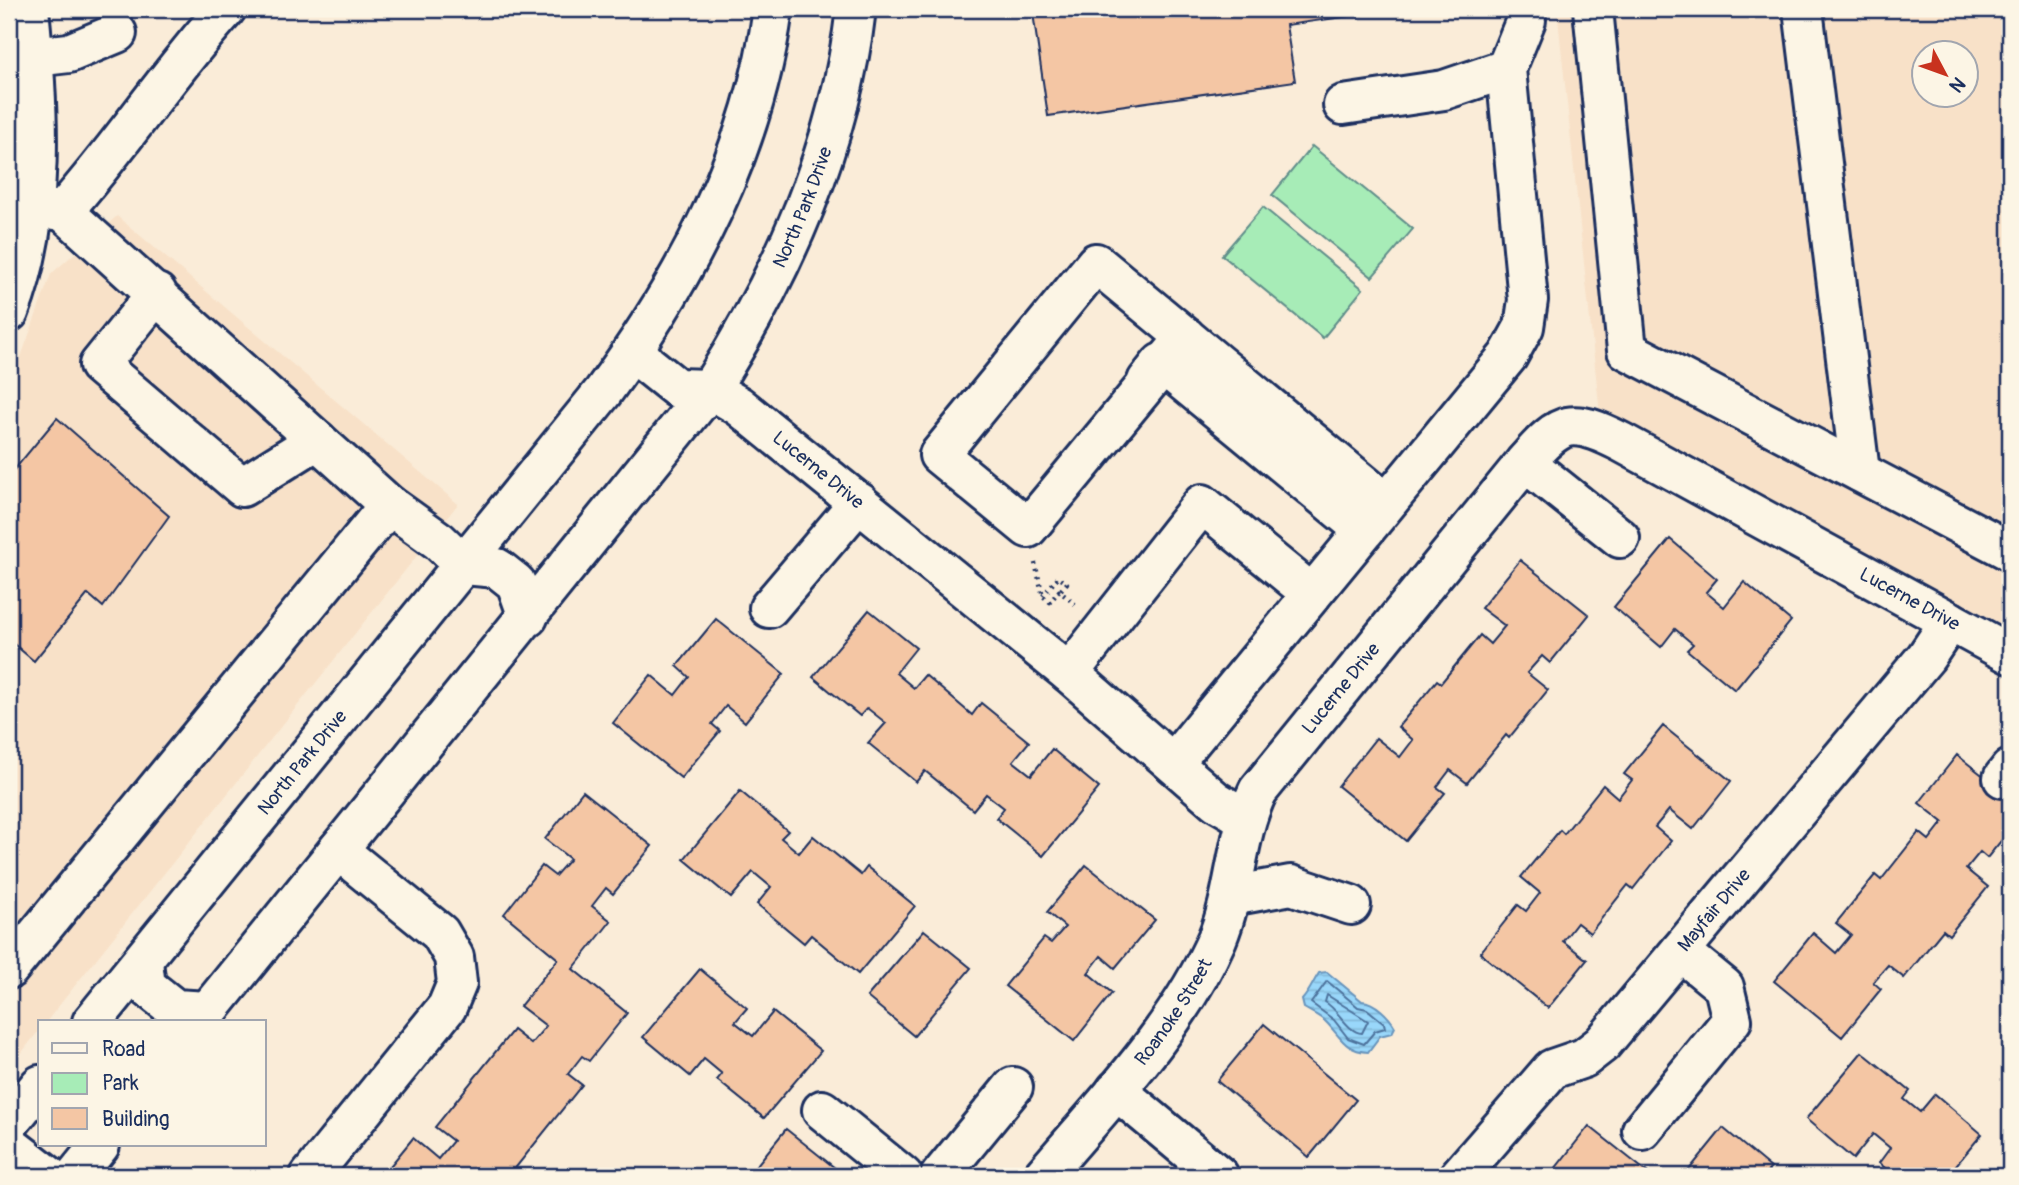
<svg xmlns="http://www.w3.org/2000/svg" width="2019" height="1185" viewBox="0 0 2019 1185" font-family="Pangolin,sans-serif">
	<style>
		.built { fill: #f8e1c8; fill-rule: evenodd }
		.green { fill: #a7ecb7; stroke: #618e8a; stroke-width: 2 }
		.water { fill: url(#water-rules); stroke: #6794bc; stroke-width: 2 }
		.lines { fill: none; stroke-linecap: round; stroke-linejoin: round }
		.shore { stroke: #4d729c; stroke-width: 2 }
		.building { fill: #f4c6a4; stroke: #1b2f5e; stroke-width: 2 }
		.minor-casing { stroke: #1b2f5e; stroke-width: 44 }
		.path { stroke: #1b2f5e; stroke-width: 4.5; stroke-dasharray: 2 5; stroke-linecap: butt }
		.minor { stroke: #fcf5e5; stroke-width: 38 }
		.labels { text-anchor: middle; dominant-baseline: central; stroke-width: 5; stroke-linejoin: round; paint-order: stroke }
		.street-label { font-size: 19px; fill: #1b2f5e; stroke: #fcf5e5 }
	</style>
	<defs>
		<pattern id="water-rules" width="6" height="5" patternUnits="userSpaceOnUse" patternTransform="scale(1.75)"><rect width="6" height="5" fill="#99d7fa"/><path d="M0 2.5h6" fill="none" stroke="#83b9d9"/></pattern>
	</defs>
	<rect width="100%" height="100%" fill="#faecd8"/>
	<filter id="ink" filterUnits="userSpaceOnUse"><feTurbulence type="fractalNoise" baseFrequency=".0143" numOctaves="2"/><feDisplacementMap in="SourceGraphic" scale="14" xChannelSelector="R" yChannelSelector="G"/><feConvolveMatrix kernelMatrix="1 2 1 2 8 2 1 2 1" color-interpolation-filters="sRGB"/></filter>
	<g filter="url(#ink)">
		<!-- built -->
		<g class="built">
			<path d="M1557,9H2010V637L1600,414ZM1924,52H1966V94H1924Z"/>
			<path d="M117,216L458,504L46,1022H40V1029L9,1069V390L51,274Z"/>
		</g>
		<!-- green -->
		<g class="green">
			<path d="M1312,146L1413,229L1372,277L1272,195Z"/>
			<path d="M1263,207L1363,289L1323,338L1222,255Z"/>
		</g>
		<!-- water -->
		<path class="water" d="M1327,972L1362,1001C1375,1002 1389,1016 1395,1027L1392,1033L1380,1036L1368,1052C1346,1051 1341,1038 1328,1024C1322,1017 1312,1013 1304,1008L1302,1000C1310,991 1313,982 1319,973Z"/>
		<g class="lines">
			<!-- shore -->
			<g class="shore">
				<path d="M1327,981L1358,1007L1367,1009L1384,1023L1385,1028L1375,1031L1364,1044L1348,1038L1334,1020L1311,1003Z"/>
				<path d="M1327,995L1368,1021L1362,1033C1347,1032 1339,1010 1325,1002Z"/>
			</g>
		</g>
		<!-- building -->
		<g class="building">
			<path d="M1060,9H1400L1286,25L1295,81L1048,116L1033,13Z"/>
			<path d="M57,418L169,516L103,607L88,594L34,661L9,640V476Z"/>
			<path d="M1670,539L1717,579L1706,592L1724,607L1744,582L1791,621L1735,690L1687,650L1693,644L1675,629L1661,647L1614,607Z"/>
			<path d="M1520,560L1589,615L1550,663L1542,656L1527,673L1548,690L1509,738L1506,735L1467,783L1450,770L1437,787L1445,793L1406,841L1338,786L1376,738L1400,757L1413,740L1398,727L1437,680L1441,683L1480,635L1490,644L1505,626L1481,608Z"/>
			<path d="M869,610L916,648L896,673L914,688L925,675L972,715L981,703L1029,742L1013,761L1031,775L1052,749L1099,788L1043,856L996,818L1004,808L986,794L973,810L925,771L916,782L868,743L886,723L867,708L860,716L813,677Z"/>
			<path d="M716,619L784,674L745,722L726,706L712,724L720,731L681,778L613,723L651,675L675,695L689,677L677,666Z"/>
			<path d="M1663,726L1731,781L1693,829L1669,810L1655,827L1671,841L1633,889L1628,885L1590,933L1577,923L1563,941L1587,960L1548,1008L1480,953L1518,905L1526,911L1540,893L1521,877L1560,830L1564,834L1603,785L1618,798L1632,780L1624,774Z"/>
			<path d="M1957,755L2010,797V830L1987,858L1980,852L1966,869L1988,887L1949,935L1943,930L1904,978L1888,965L1873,982L1881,989L1842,1037L1774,981L1813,933L1836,953L1851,935L1836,923L1875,875L1881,880L1919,832L1929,840L1943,822L1919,803Z"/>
			<path d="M583,791L652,846L613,894L606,888L592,906L611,921L573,969L627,1013L589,1061L582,1056L568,1074L582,1085L509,1176H497L490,1171L485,1176H382L413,1138L438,1159L453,1141L435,1127L513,1030L531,1044L546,1026L520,1006L558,959L504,914L542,866L555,876L570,859L545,839Z"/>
			<path d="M740,791L788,831L781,838L799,853L813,836L861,875L867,867L915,906L858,974L811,935L804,943L757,904L771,887L753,872L731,898L684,859Z"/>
			<path d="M1086,865L1155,920L1115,968L1101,956L1088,973L1112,993L1074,1041L1005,986L1044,938L1051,943L1065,927L1047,912Z"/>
			<path d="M924,930L971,968L914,1036L867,997Z"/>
			<path d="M700,969L747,1008L735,1022L753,1036L773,1012L821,1051L764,1118L717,1080L722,1074L704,1059L690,1076L643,1037Z"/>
			<path d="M1264,1024L1356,1100L1309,1157L1217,1081Z"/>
			<path d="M1862,1052L1910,1091L1904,1099L1920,1112L1935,1094L1982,1134L1947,1176H1895L1879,1163L1890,1148L1873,1134L1853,1159L1806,1119Z"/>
			<path d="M1589,1126L1652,1176H1554L1551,1174Z"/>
			<path d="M1723,1128L1771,1168L1763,1176H1684Z"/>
			<path d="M786,1129L845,1176H748Z"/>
		</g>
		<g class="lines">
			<defs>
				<g id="minor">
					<path d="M1593,9L1627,350L2010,551"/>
					<path d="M1803,9L1860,472"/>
					<path d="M34,57L69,53L117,33"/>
					<path d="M1343,105L1444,90L1506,69"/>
					<path d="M38,208L63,211C121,146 168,73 226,9"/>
					<path d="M63,211L389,505L439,541L464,565L497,568L516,583L528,617"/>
					<path d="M157,293L99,365L242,487L317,440"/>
					<path d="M9,312C46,217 39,108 29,9"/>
					<path d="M1186,337L1028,528L939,455L1096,263L1386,503"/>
					<path id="s1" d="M635,349L647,364L677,388L710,389L739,406L1069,673L1216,801L1245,818"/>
					<path d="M1147,381L1161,363L1364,530"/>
					<path d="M1525,462L1620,538"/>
					<path d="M769,608L859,502"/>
					<path d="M1069,673L1202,504L1312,594"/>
					<path d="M1174,762L1508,356L1524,327L1528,300L1506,69L1526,20L1525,9"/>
					<path d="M2003,778L2010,769"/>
					<path d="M1231,896L1291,885L1351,905"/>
					<path d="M143,962L146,986L175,1009L208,1011"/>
					<path d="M9,969L389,505"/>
					<path id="s2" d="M92,1022L603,392C687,278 754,151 773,9"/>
					<path id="s3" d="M199,1022L710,389C784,272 840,147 856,9"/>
					<path d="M1116,1090L1219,1176"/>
					<path d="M822,1110L903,1176"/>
					<path d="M9,1123L40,1085"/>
					<path d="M1642,1130L1732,1020L1724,987L1680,951"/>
					<path d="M9,1145L49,1176"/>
					<path d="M75,1176L100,1145"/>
					<path d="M310,1176L447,1007L457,983L454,957L440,933L338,850"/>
					<path d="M940,1176L1013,1087"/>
					<path id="s4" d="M1043,1176C1105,1103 1178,1028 1217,939C1237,891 1235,838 1258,791L1525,462C1561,420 1572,417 1621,442L2010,654"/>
					<path id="s5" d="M1459,1176L1552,1069L1584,1058L1602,1044L1926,657L1950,621"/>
				</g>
			</defs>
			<!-- minor casing -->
			<use href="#minor" class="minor-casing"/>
			<!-- path -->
			<g class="path">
				<path d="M1035,563L1043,596L1050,602L1059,591L1075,604"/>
				<path d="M1043,596L1058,577L1067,583L1058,593"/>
			</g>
			<!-- minor -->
			<use href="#minor" class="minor"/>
		</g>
	</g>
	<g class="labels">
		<!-- street labels -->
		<g class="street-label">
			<text stroke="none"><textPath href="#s3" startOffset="1018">North Park Drive</textPath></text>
			<text stroke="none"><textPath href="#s1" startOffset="226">Lucerne Drive</textPath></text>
			<text stroke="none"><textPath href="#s4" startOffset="1314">Lucerne Drive</textPath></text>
			<text stroke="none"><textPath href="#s4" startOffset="581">Lucerne Drive</textPath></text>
			<text stroke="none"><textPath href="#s2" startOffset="334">North Park Drive</textPath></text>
			<text stroke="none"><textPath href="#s5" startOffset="373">Mayfair Drive</textPath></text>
			<text stroke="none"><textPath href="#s4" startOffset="210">Roanoke Street</textPath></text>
		</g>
	</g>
	<!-- margin -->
	<rect width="2019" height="1185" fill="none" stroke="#fcf5e5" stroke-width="35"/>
	<rect x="18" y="18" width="1984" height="1150" fill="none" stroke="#1b2f5e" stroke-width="2.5" filter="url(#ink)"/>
	<!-- legend -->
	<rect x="38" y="1020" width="228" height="126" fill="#fcf5e5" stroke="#a2a6af" stroke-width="2"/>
	<rect x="52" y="1043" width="35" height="10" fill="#fcf5e5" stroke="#a2a6af" stroke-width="2"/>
	<text x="102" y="1056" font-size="21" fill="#1b2f5e">Road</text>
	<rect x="52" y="1073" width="35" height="21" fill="#a7ecb7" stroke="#a2a6af" stroke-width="2"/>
	<text x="102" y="1090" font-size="21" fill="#1b2f5e">Park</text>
	<rect x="52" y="1108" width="35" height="21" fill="#f4c6a4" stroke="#a2a6af" stroke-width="2"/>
	<text x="102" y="1126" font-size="21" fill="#1b2f5e">Building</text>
	<!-- north arrow -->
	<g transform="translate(1945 74) rotate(131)"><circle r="33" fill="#fcf5e5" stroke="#a2a6af" stroke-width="2"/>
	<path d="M0-5L12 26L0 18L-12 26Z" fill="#c8321e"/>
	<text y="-10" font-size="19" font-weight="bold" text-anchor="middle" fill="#1b2f5e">N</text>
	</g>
</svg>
